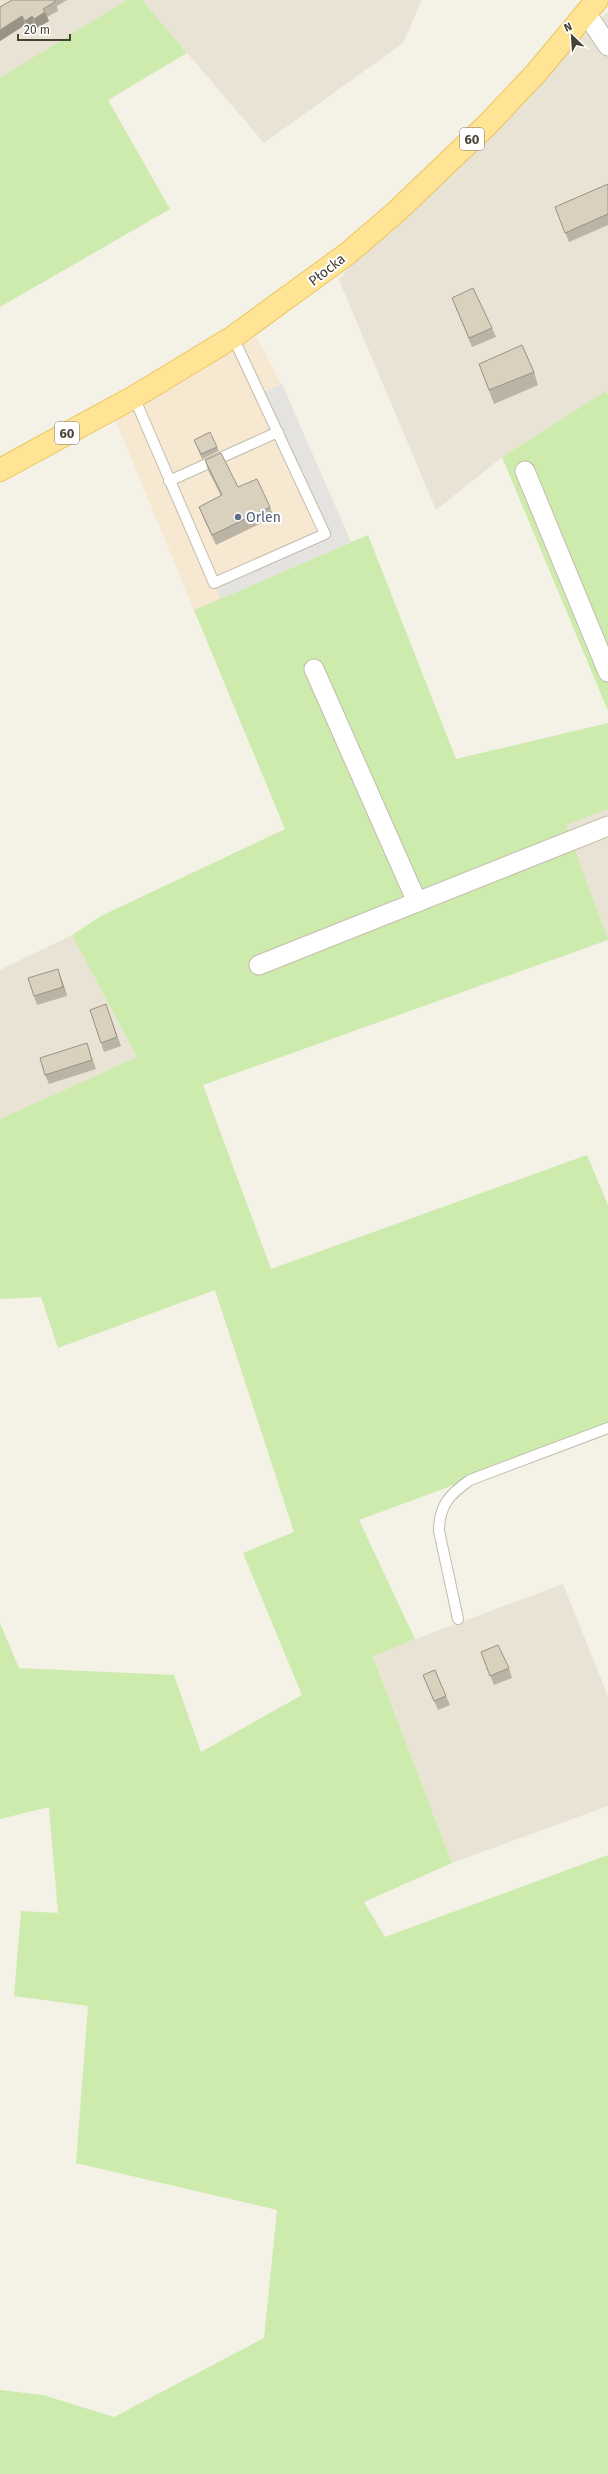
<svg xmlns="http://www.w3.org/2000/svg" width="608" height="2474" viewBox="0 0 608 2474" font-family="'Fira Sans',sans-serif">
	<style>
		.residential { fill: #e9e3d5 }
		.commercial { fill: #f7e8d1 }
		.green { fill: #cdebad }
		.parking { fill: #e5e3df }
		.lines { fill: none; stroke-linecap: round; stroke-linejoin: round }
		.service-casing { stroke: #c3bcac; stroke-width: 12 }
		.minor-casing { stroke: #c3bcac; stroke-width: 21 }
		.primary-casing { stroke: #ebc55e; stroke-width: 24 }
		.service { stroke: #fff; stroke-width: 10 }
		.minor { stroke: #fff; stroke-width: 19 }
		.primary { stroke: #ffe495; stroke-width: 22 }
		.wall { fill: #bbb3a3 }
		.shaded-wall { fill: #999285 }
		.building { fill: #dad0be; stroke: #999285 }
		.service-dot { fill: #5c6f8a; stroke: #fff; stroke-width: 1.5 }
		.labels { text-anchor: middle; dominant-baseline: central; stroke-width: 4; stroke-linejoin: round; paint-order: stroke }
		.shield { fill: #fff; stroke: #7f7a72; stroke-width: 1 }
		.shield-label { font-size: 13px; font-weight: bold; fill: #484135 }
		.street-label { font-size: 14px; fill: #484135; stroke: #fff }
		.service-label { font-size: 14px; fill: #4e5e75; stroke: #fff; text-anchor: start }
	</style>
	<rect width="100%" height="100%" fill="#f4f1e7"/>
	<!-- residential -->
	<g class="residential">
		<path d="M0,0H127L0,79Z"/>
		<path d="M142,0H422L403,43L264,143Z"/>
		<path d="M608,12V395L606,391L502,457L436,510L339,280L396,212Z"/>
		<path d="M608,809V940L566,825Z"/>
		<path d="M72,935L137,1057L0,1119V970Z"/>
		<path d="M563,1584L608,1696V1806L452,1863L373,1655Z"/>
	</g>
	<!-- commercial -->
	<path class="commercial" d="M256,336L280,382L351,542L194,610L115,419Z"/>
	<!-- green -->
	<g class="green">
		<path d="M127,0H142L187,53L108,100L170,209L0,307V78Z"/>
		<path d="M606,391L608,395V711L502,457Z"/>
		<path d="M368,535L456,759L608,723V809L566,825L608,940L203,1085L271,1269L587,1155L608,1205V1428L359,1520L415,1639L373,1656L452,1863L364,1902L385,1937L608,1855V2474H0V2390L43,2395L114,2417L264,2338L277,2210L76,2163L88,2006L14,1996L21,1911L58,1913L49,1807L0,1819V1623L19,1668L174,1675L201,1752L302,1695L243,1553L294,1532L215,1290L58,1348L41,1297L0,1299V1119L137,1057L72,935L101,916L285,829L194,610Z"/>
	</g>
	<!-- parking -->
	<path class="parking" d="M282,384L351,542L221,599L214,583L325,534L260,394Z"/>
	<g class="lines">
		<defs>
			<g id="service">
				<path d="M134,397L214,583L325,534L233,337"/>
				<path d="M169,481L278,432"/>
				<path d="M458,1619L439,1531C439,1505 450,1494 470,1480L608,1428"/>
			</g>
			<g id="minor">
				<path d="M586,13L608,46"/>
				<path d="M525,471L608,672"/>
				<path d="M314,669L417,902"/>
				<path d="M259,965L608,826"/>
			</g>
			<path id="primary" d="M0,470L134,397L233,337L347,254L396,212L488,124L537,72L597,0"/>
		</defs>
		<!-- service casing -->
		<use href="#service" class="service-casing"/>
		<!-- minor casing -->
		<use href="#minor" class="minor-casing"/>
		<!-- primary casing -->
		<use href="#primary" class="primary-casing"/>
		<!-- service -->
		<use href="#service" class="service"/>
		<!-- minor -->
		<use href="#minor" class="minor"/>
		<!-- primary -->
		<use href="#primary" class="primary"/>
	</g>
	<!-- wall -->
	<g class="wall">
		<path d="M12,0H67L57,6L58,11L47,17L49,21L37,28L35,25L28,30L25,25L0,41V7Z"/>
		<path d="M608,184V225L569,242L555,207Z"/>
		<path d="M452,298L492,328L496,337L472,347Z"/>
		<path d="M479,364L534,372L538,385L494,404Z"/>
		<path d="M194,440L217,447L219,451L202,459Z"/>
		<path d="M205,460L238,487L270,507L274,517L216,545L203,517L199,507L221,496L208,470Z"/>
		<path d="M61,978L67,996L37,1005L34,996Z"/>
		<path d="M106,1004L121,1046L104,1052L90,1010Z"/>
		<path d="M87,1044L96,1069L49,1084L45,1075Z"/>
		<path d="M481,1652L509,1668L512,1678L494,1685Z"/>
		<path d="M423,1675L446,1696L450,1705L438,1710Z"/>
	</g>
	<!-- shaded-wall -->
	<g class="shaded-wall">
		<path d="M45,12L49,21L37,28L34,19Z"/>
		<path d="M22,16L25,25L0,41V30Z"/>
		<path d="M32,16L35,25L28,30L25,21Z"/>
		<path d="M58,969L67,996L63,987Z"/>
	</g>
	<!-- building -->
	<g class="building">
		<path d="M12,0H54L55,2L43,9L45,12L34,19L32,16L25,21L22,16L0,30V7Z"/>
		<path d="M608,184V214L565,233L555,207Z"/>
		<path d="M473,288L492,328L469,338L452,298Z"/>
		<path d="M522,345L534,372L489,390L479,364Z"/>
		<path d="M210,432L217,447L201,454L194,440Z"/>
		<path d="M221,453L238,487L257,479L270,507L212,535L199,507L222,495L205,460Z"/>
		<path d="M58,969L63,987L34,996L28,978Z"/>
		<path d="M106,1004L117,1037L101,1043L90,1010Z"/>
		<path d="M87,1043L92,1060L45,1075L40,1058Z"/>
		<path d="M498,1645L509,1668L490,1676L481,1652Z"/>
		<path d="M435,1670L446,1696L434,1701L423,1675Z"/>
	</g>
	<!-- markers -->
	<circle class="service-dot" cx="238" cy="517" r="4"/>
	<g class="labels">
		<!-- shield labels -->
		<g class="shield">
			<rect x="460" y="128" width="24" height="22" rx="3"/>
			<rect x="55" y="422" width="24" height="22" rx="3"/>
		</g>
		<g class="shield-label">
			<text x="472" y="139">60</text>
			<text x="67" y="433">60</text>
		</g>
		<!-- street labels -->
		<g class="street-label">
			<text transform="translate(327 270) rotate(-38)">Płocka</text>
		</g>
		<!-- service labels -->
		<g class="service-label">
			<text x="246" y="517">Orlen</text>
		</g>
	</g>
	<!-- north arrow -->
	<g transform="translate(572 36) rotate(335)" stroke="#ffffff" stroke-width="3" paint-order="stroke">
	<path d="M0-3L7 15L0 10L-7 15Z" fill="#484135"/>
	<text y="-6" font-size="11" font-weight="bold" text-anchor="middle" fill="#484135">N</text>
	</g>
	<!-- scale -->
	<path d="M18 34v6h52v-6" fill="none" stroke="#484135" stroke-width="2"/>
	<text x="24" y="34" font-size="12" fill="#484135" stroke="#ffffff" stroke-width="3" paint-order="stroke">20 m</text>
</svg>
